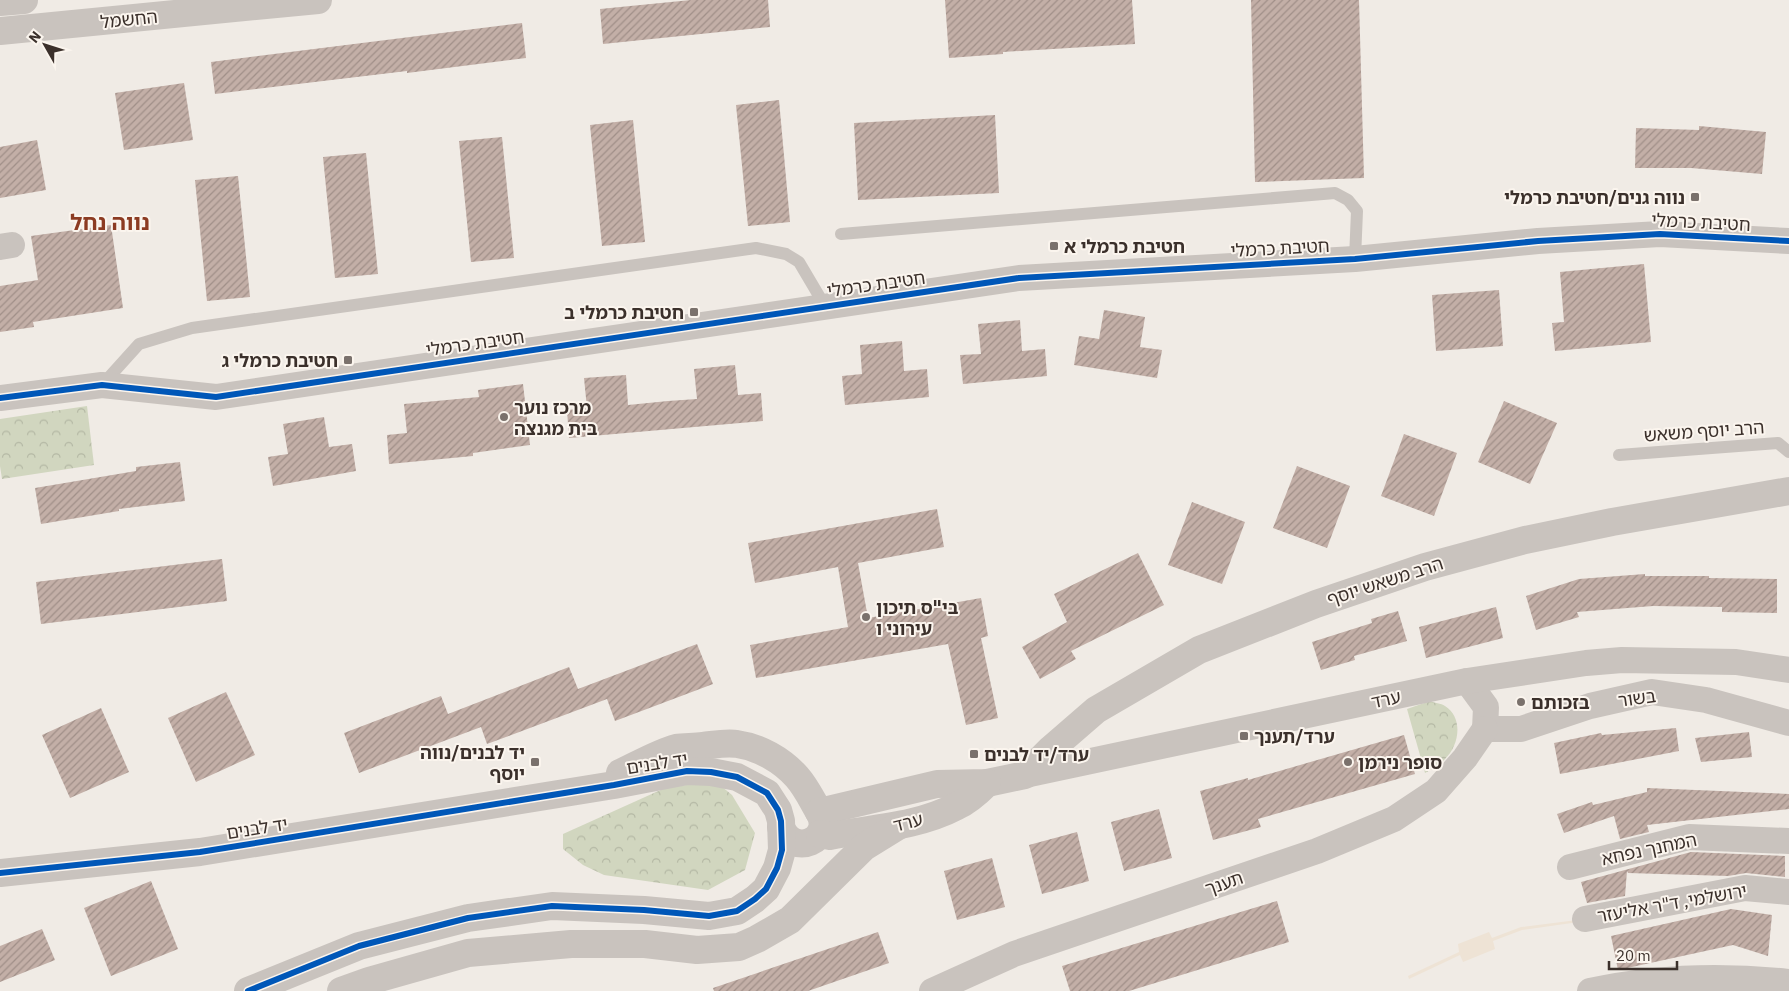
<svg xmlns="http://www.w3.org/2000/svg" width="1789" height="991" viewBox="0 0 1789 991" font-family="'IBM Plex Sans','Noto Sans Hebrew',sans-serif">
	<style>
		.park { fill: url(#park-crowns) }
		.plaza { fill: #eee3d5 }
		.building { fill: url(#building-hatch) }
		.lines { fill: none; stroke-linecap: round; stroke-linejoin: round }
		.service { stroke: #c9c3be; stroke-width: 12 }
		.minor { stroke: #c9c3be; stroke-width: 26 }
		.tertiary { stroke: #c9c3be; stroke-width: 28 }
		.cycleway-casing { stroke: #fbf5ee; stroke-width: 9 }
		.cycleway { stroke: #0057b8; stroke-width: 6 }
		.poi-dot { fill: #7a716c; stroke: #fbf5ee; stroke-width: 2 }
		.labels { text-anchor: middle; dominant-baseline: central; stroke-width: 4; stroke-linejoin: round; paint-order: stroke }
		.street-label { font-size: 18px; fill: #3b302b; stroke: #fbf5ee }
		.poi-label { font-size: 18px; font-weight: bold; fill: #3b302b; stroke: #fbf5ee; text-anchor: start }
		.district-label { font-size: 22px; font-weight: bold; fill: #8c3b22; stroke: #fbf5ee }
	</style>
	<defs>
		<pattern id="park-crowns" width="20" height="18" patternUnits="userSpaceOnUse" patternTransform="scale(1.25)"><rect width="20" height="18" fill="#d1d6bf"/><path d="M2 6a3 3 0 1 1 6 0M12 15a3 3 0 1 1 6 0" fill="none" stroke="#b4b8a4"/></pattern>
		<pattern id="building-hatch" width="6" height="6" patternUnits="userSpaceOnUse" patternTransform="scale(1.25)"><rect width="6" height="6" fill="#c3afa7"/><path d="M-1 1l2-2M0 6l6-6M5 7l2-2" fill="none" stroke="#a08f88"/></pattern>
	</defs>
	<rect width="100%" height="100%" fill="#f0ebe5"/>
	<!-- park -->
	<g class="park">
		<path d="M87,406L94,465L2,479L0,466V419Z"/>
		<path d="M1430,701C1434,703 1441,703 1445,706C1464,718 1459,746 1445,759C1440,765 1432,769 1425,773L1407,709Z"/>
		<path d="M715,781L732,795L755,833L745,870L708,890L604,875L583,865L563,849V834L665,788Z"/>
	</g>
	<!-- plaza -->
	<path class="plaza" d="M1585,919L1586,921L1522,930L1493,941L1495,949L1463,962L1460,955L1409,979L1408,976L1459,952L1458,944L1489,932L1492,938L1521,927Z"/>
	<!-- building -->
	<g class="building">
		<path d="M691,0H768L770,27L603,44L600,9Z"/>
		<path d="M945,0H1132L1135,44L1003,52V54L949,58Z"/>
		<path d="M1251,0H1359L1364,178L1255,182Z"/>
		<path d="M522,23L526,58L407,73V71L215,94L211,62Z"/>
		<path d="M184,83L193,140L124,150L115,93Z"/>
		<path d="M779,100L790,222L748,226L736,105Z"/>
		<path d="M995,115L999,193L858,200L854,123Z"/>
		<path d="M633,120L645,242L602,246L590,125Z"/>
		<path d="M1699,126L1766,132L1762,174L1691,168H1635L1636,128L1699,130Z"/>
		<path d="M502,137L514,258L471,262L459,141Z"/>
		<path d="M37,140L46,190L0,198V147Z"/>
		<path d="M366,153L378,274L335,278L323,157Z"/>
		<path d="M238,176L250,297L207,301L195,180Z"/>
		<path d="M111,225L123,308L33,322L34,327L0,332V286L38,280L31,236Z"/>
		<path d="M1644,264L1651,342L1555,351L1552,323L1564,322L1560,272Z"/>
		<path d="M1499,290L1503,346L1436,351L1432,295Z"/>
		<path d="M1104,310L1145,317L1140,347L1162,350L1157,378L1074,365L1079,336L1099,339Z"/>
		<path d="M1020,320L1022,351L1045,349L1047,376L963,384L960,355L981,354L978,324Z"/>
		<path d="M902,341L904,371L927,369L929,397L845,405L842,376L862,374L860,345Z"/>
		<path d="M735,365L738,395L761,393L763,421L569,438L567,410L587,408L584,378L626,375L628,405L668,401L697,399L694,369Z"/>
		<path d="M523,384L530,445L473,453V456L389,464L387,435L407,433L404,404L479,397L478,390Z"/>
		<path d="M1504,401L1557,423L1530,484L1478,462Z"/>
		<path d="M324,417L329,447L352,444L356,471L273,486L268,457L288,454L283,424Z"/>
		<path d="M1404,434L1457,453L1434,516L1381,496Z"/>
		<path d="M180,462L185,501L119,509V511L41,524L35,488L136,471V467Z"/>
		<path d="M1297,466L1350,486L1327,548L1273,528Z"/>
		<path d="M1192,502L1245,522L1222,584L1168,565Z"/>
		<path d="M937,509L944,547L858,563L868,618L981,598L988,636L981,638L998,718L966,725L948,644L756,678L750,645L848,627L838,567L755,583L748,543Z"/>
		<path d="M1138,553L1164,605L1071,651L1076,659L1040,679L1022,647L1067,622L1054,594Z"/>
		<path d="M222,559L227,601L41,624L36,582Z"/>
		<path d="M1645,574V576H1709V578L1777,579V613L1722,612V607L1653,606L1577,612L1579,617L1536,630L1526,596L1579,579Z"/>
		<path d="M1496,607L1503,638L1426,658L1419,627Z"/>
		<path d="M1398,611L1407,641L1354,656L1355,660L1321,670L1312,642L1372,623L1371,619Z"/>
		<path d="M697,644L713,684L615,721L607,699L487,744L481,727L359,773L344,733L441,696L448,714L569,667L578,689Z"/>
		<path d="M226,692L255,755L196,782L168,718Z"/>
		<path d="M101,708L129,772L70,798L42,735Z"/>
		<path d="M1676,728L1679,751L1560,774L1554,743L1601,733L1602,735Z"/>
		<path d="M1749,732L1752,757L1701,762L1695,738Z"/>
		<path d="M1404,735L1415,774L1258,819L1261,827L1213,840L1200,791L1248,778V780Z"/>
		<path d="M1647,788L1789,794V809L1647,825L1649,832L1620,839L1614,816L1564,833L1557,814L1592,802L1593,805L1647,792Z"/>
		<path d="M1159,809L1172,858L1124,871L1111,822Z"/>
		<path d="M1077,832L1089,881L1042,894L1029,845Z"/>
		<path d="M1691,852L1785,856V877L1746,873L1728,876L1628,873L1627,871L1625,896L1587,903L1581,882Z"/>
		<path d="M992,858L1005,907L957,920L944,871Z"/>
		<path d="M151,881L178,949L111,976L84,908Z"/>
		<path d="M1277,901L1289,942L1129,991H1070L1062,966Z"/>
		<path d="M1731,909L1772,915L1768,956L1733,945L1618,970L1611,936Z"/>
		<path d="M42,929L55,960L0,982V946Z"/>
		<path d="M878,932L889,963L808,991H714L713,988Z"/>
	</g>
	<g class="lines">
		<!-- service -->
		<g class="service">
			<path d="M841,234L1335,193L1348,200L1357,211L1355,259"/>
			<path d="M102,385L139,344L192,328L756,248L786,254L799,262L825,306"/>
			<path d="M1619,455L1778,443L1789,452"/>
		</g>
		<!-- minor -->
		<g class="minor">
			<path d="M0,247L12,245"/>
			<path d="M0,398L102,385L216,397L1019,278L1355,259L1538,241L1660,234L1789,241"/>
			<path d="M1467,681L1486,707L1485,729"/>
			<path d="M1485,729H1521L1590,706L1652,692L1706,700L1789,723"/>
			<path d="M1025,775L1467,681L1586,663L1622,660L1736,662L1789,670"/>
			<path d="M1570,867L1689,837L1789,841"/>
			<path d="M1585,919L1745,888L1789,892"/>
			<path d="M932,991L1014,954L1317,851L1394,819L1436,791L1465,758L1485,729"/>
			<path d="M1590,991C1654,977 1724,975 1789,982"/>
		</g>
		<!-- tertiary -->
		<g class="tertiary">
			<path d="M0,2L24,0"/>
			<path d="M0,31L318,0"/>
			<path d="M620,773C635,766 660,752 676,748C684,747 694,747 703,746C713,745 726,742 737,744C759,747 782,760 797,777C806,787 812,800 819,812C835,839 793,859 781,827"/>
			<path d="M819,812L937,784L987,783L1025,775L1051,749L1096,710L1199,650L1316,604L1425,567L1525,540L1612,522L1789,491"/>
			<path d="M820,834L830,836C873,828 917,827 957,806C968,801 978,792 987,783"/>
			<path d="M0,873L200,852L614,785L687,771L711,772L737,777L767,793L778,810L781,821L782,850L777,868L766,889L755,899L737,911L709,916L644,910L552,906L468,918L359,946L248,991"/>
			<path d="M341,991L369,981L468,953L571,944H645L697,950L739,947L757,939L790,920L864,847L898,826"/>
		</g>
		<defs>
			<g id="cycleway">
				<path d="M0,398L102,385L216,397L1019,278L1355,259L1538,241L1660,234L1789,241"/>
				<path d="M0,873L200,852L614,785L687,771L711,772L737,777L767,793L778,810L781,821L782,850L777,868L766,889L755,899L737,911L709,916L644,910L552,906L468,918L359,946L248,991"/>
			</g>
		</defs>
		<!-- cycleway casing -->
		<use href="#cycleway" class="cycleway-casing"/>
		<!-- cycleway -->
		<use href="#cycleway" class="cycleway"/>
	</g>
	<!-- markers -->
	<g class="poi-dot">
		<rect x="1690" y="192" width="10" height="10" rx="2.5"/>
		<rect x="1049" y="241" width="10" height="10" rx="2.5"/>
		<rect x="689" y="307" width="10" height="10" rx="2.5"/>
		<rect x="343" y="355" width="10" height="10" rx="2.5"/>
		<circle cx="504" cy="417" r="5"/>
		<circle cx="866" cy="617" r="5"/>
		<circle cx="1521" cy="702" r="5"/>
		<rect x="1239" y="731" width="10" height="10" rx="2.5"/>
		<rect x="969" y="749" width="10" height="10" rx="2.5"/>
		<rect x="530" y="757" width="10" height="10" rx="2.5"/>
		<circle cx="1348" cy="762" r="5"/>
	</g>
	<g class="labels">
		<!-- street labels -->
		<g class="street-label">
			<text transform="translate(129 19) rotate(-6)">החשמל</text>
			<text transform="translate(1701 222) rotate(3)">חטיבת כרמלי</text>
			<text transform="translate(1280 248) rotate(-3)">חטיבת כרמלי</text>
			<text transform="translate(876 284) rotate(-8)">חטיבת כרמלי</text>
			<text transform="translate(475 343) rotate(-8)">חטיבת כרמלי</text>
			<text transform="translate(1704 431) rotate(-4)">הרב יוסף משאש</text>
			<text transform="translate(1385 581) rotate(-18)">הרב משאש יוסף</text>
			<text transform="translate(1637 698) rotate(-8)">בשור</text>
			<text transform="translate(1386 699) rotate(-12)">ערד</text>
			<text transform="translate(657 763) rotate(-9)">יד לבנים</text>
			<text transform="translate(908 822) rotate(-14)">ערד</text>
			<text transform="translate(257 828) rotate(-9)">יד לבנים</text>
			<text transform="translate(1649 849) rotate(-12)">המחנך נפחא</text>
			<text transform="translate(1224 883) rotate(-19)">תענך</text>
			<text transform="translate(1672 903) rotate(-10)">ירושלמי, ד"ר אליעזר</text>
		</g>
		<!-- poi labels -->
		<g class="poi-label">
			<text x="1685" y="197" text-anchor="end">נווה גנים/חטיבת כרמלי</text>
			<text x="1064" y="246">חטיבת כרמלי א</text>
			<text x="684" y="312" text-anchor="end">חטיבת כרמלי ב</text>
			<text x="338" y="360" text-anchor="end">חטיבת כרמלי ג</text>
			<text x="514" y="407">מרכז נוער<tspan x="514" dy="21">בית מגנצה</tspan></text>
			<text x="876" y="607">בי"ס תיכון<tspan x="876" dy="21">עירוני ו</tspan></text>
			<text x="1531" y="702">בזכותם</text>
			<text x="1254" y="736">ערד/תענך</text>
			<text x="525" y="752" text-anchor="end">יד לבנים/נווה<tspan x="525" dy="21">יוסף</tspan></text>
			<text x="984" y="754">ערד/יד לבנים</text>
			<text x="1358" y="762">סופר נירמן</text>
		</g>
		<!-- district labels -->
		<g class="district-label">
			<text x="110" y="221">נווה נחל</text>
		</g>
	</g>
	<!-- north arrow -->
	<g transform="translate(45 45) rotate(309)" stroke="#fbf5ee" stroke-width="4" paint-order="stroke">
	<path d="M0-4L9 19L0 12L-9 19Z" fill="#3b302b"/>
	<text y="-8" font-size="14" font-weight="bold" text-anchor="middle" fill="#3b302b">N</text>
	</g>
	<!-- scale -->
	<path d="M1609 961v8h68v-8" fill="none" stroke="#3b302b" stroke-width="2.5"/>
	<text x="1616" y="961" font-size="15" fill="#3b302b" stroke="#fbf5ee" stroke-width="4" paint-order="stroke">20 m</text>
</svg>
